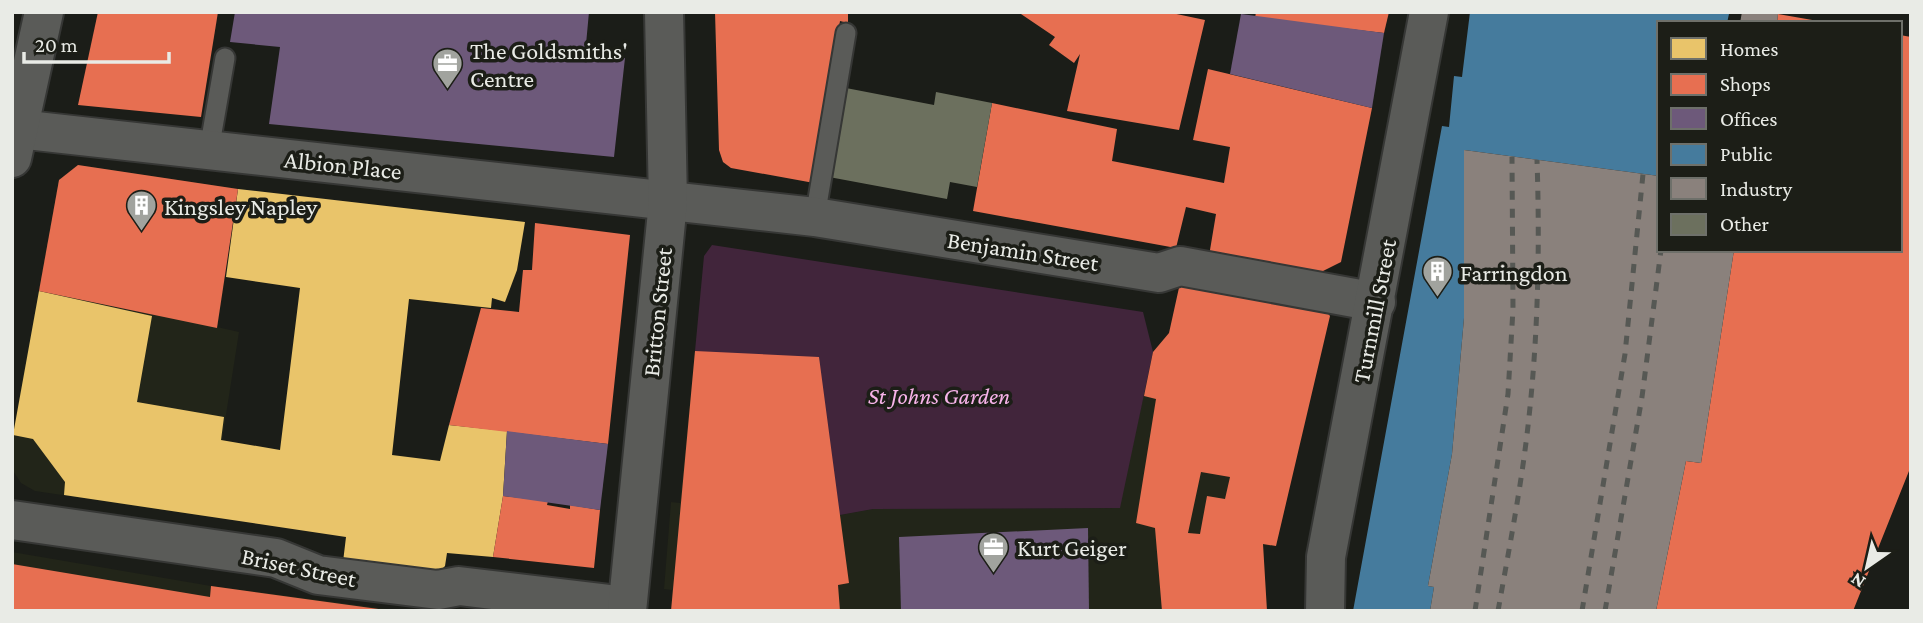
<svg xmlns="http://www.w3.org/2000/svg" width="1923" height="623" viewBox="0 0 1923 623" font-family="'Crimson Pro',serif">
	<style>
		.built { fill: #222519 }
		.green { fill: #41253b }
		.homes { fill: #e9c46a }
		.shops { fill: #e76f51; fill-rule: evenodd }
		.offices { fill: #6d597a }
		.public { fill: #457b9d }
		.industry { fill: #8a817c }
		.building { fill: #6c705e }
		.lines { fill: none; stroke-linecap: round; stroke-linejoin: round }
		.lane-casing { stroke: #363735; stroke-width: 23 }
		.street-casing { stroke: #363735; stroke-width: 42 }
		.lane { stroke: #5a5b58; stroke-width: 19 }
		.street { stroke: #5a5b58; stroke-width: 38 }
		.rail { stroke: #565854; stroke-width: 5; stroke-dasharray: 9 9; stroke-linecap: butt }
		.labels { text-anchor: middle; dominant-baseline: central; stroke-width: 7; stroke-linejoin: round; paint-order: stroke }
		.poi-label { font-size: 24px; fill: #e9ebe6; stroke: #1c1e17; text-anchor: start }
		.street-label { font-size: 24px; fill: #e9ebe6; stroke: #1c1e17 }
		.park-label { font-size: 24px; font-style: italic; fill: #f7b3e9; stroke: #1c1e17 }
	</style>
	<rect width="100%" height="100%" fill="#1b1d18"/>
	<!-- built -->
	<g class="built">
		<path d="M78,165L238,189L217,327L239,332L210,517L35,491L21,483L12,469V437L59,180Z"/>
		<path d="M695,351L840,515L873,509L1119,508L1153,352L1304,424L1276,546L1263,545L1267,611H671L672,590L664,589L671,502L680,503Z"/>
		<path d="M12,552L211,586L403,611H12Z"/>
	</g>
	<!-- green -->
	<path class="green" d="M712,245L1143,312L1153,352L1120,508L873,509L840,515L695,351L704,256Z"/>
	<!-- homes -->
	<path class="homes" d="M238,189L525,222L517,270L505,302L492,298L491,308L409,299L392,455L440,461L449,425L507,431L503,496L493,557L447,553L445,566L436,575L343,562L346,537L64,495L65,482L33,439L13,435L39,291L152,316L137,402L224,417L221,440L280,450L300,288L226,277Z"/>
	<!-- shops -->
	<g class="shops">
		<path d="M98,12H218L201,117L78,105Z"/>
		<path d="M715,12H848V23L840,21L814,183L731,168L723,162L719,150Z"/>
		<path d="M1018,12H1167L1205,20L1179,130L1067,111L1080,54L1074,63L1049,45L1055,37Z"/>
		<path d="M1256,12H1389L1384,33L1255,18Z"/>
		<path d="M1778,14L1818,21V23H1777Z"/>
		<path d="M1900,35L1911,37V466L1853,611H1656L1686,461L1701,463L1734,250H1900Z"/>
		<path d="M1208,69L1372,108L1341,262L1311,277L1209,256L1216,214L1186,207L1176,248L973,211L992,103L1117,129L1112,161L1224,183L1230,147L1193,140Z"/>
		<path d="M78,165L238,189L217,328L39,291L59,180Z"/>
		<path d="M535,223L630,235L608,444L449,425L481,308L519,312L523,270H532Z"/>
		<path d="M1182,274L1318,301L1330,316L1276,546L1263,544L1267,611H1162L1155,528L1136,523L1156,399L1144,396L1153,352L1169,333ZM1201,472L1230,477L1225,499L1207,496L1200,534L1188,533Z"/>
		<path d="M695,351L819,357L849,583L838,585L840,611H671Z"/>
		<path d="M503,496L548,501L547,505L570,509V505L600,510L594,568L493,557Z"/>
		<path d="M12,564L210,597L211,586L393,611H12Z"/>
	</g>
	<!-- offices -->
	<g class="offices">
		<path d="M235,12H589L585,55L625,58L614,157L269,124L280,47L230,42Z"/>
		<path d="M1241,14L1384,33L1372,108L1230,74Z"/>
		<path d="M507,431L608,444L600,510L503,496Z"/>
		<path d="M1088,528L1089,611H901L899,537Z"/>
	</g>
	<!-- public -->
	<path class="public" d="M1470,12L1729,14L1727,23H1659V176L1464,150V318L1452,454L1428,586L1434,587L1430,611H1353L1442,126L1449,127L1454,76L1462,77Z"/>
	<!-- industry -->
	<g class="industry">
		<path d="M1742,12L1778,14L1777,23H1740Z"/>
		<path d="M1464,150L1659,176V250H1734L1701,463L1686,461L1656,611H1430L1434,587L1428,586L1452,454L1464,318Z"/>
	</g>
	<!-- building -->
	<path class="building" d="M846,88L934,105L936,92L992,103L977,187L950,182L947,199L829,177Z"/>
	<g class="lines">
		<defs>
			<g id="lane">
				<path d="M209,150L225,58"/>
				<path d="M815,217L846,33"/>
			</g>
			<g id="street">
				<path d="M18,129L815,217L1159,273L1180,266L1376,302"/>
				<path d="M12,158L44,12"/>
				<path d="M12,520L276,558L318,575L438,590L459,586L627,606"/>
				<path d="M627,611L668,202L664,12"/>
				<path d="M1325,611L1326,557L1429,12"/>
			</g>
		</defs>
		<!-- lane casing -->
		<use href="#lane" class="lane-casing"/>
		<!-- street casing -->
		<use href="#street" class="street-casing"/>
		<!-- lane -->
		<use href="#lane" class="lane"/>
		<!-- street -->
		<use href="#street" class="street"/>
		<!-- rail -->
		<g class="rail">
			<path d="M1475,611L1508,394L1513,309L1512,157"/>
			<path d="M1498,611C1509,549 1521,488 1528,426C1538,338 1540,249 1537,160"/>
			<path d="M1582,611L1625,354L1643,174"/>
			<path d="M1605,611L1642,397L1661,250"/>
		</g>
	</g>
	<!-- icons -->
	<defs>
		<symbol id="office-pin" viewBox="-11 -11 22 30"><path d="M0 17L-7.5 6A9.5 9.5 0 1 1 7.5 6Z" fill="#a1a39e" stroke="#1c1e17"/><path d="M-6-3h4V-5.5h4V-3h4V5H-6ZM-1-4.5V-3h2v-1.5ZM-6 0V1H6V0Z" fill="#fff"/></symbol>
		<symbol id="building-pin" viewBox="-11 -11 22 30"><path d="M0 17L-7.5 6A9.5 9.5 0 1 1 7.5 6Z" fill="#a1a39e" stroke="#1c1e17"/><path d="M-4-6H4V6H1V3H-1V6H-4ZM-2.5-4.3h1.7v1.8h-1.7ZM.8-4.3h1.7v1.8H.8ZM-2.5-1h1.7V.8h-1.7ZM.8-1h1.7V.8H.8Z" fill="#fff"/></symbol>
	</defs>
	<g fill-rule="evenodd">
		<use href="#office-pin" x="430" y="46" width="35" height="47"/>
		<use href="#building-pin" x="124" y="188" width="35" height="47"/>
		<use href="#building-pin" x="1420" y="254" width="35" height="47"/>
		<use href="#office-pin" x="976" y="530" width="35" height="47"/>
	</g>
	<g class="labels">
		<!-- poi labels -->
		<g class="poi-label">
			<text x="470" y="50">The Goldsmiths'<tspan x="470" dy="28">Centre</tspan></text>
			<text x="164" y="206">Kingsley Napley</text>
			<text x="1460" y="272">Farringdon</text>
			<text x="1017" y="547">Kurt Geiger</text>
		</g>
		<!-- street labels -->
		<g class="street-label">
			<text transform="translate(343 165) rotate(6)">Albion Place</text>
			<text transform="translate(1023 251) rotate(9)">Benjamin Street</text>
			<text transform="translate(1374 311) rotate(-79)">Turnmill Street</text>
			<text transform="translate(657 312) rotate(-84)">Britton Street</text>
			<text transform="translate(299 567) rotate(12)">Briset Street</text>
		</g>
		<!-- park labels -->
		<g class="park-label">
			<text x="939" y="395">St Johns Garden</text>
		</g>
	</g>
	<!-- border -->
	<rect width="1923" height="623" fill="none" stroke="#e9ebe6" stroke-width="28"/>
	<!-- legend -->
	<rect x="1657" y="21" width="245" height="231" fill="#1c1e17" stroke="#6e706a" stroke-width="2"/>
	<rect x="1671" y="38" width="35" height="21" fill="#e9c46a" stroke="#6e706a" stroke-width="2"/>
	<text x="1720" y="56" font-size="21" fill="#e9ebe6">Homes</text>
	<rect x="1671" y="74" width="35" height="21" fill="#e76f51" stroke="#6e706a" stroke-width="2"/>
	<text x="1720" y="91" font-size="21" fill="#e9ebe6">Shops</text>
	<rect x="1671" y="108" width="35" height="21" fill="#6d597a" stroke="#6e706a" stroke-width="2"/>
	<text x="1720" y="126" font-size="21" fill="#e9ebe6">Offices</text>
	<rect x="1671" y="144" width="35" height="21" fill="#457b9d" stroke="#6e706a" stroke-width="2"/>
	<text x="1720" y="161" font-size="21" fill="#e9ebe6">Public</text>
	<rect x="1671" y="178" width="35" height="21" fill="#8a817c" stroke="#6e706a" stroke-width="2"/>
	<text x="1720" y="196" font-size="21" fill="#e9ebe6">Industry</text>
	<rect x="1671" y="214" width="35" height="21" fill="#6c705e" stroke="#6e706a" stroke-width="2"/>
	<text x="1720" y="231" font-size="21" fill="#e9ebe6">Other</text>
	<!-- north arrow -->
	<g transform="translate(1867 567) rotate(214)" stroke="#1c1e17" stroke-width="5" paint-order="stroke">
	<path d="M0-5L12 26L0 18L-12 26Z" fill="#e9ebe6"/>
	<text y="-10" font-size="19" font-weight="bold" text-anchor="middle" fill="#e9ebe6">N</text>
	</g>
	<!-- scale -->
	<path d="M24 52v10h145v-10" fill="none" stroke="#e9ebe6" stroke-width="3.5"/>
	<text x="35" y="52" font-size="21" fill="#e9ebe6" stroke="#1c1e17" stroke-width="5" paint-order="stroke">20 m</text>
</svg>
